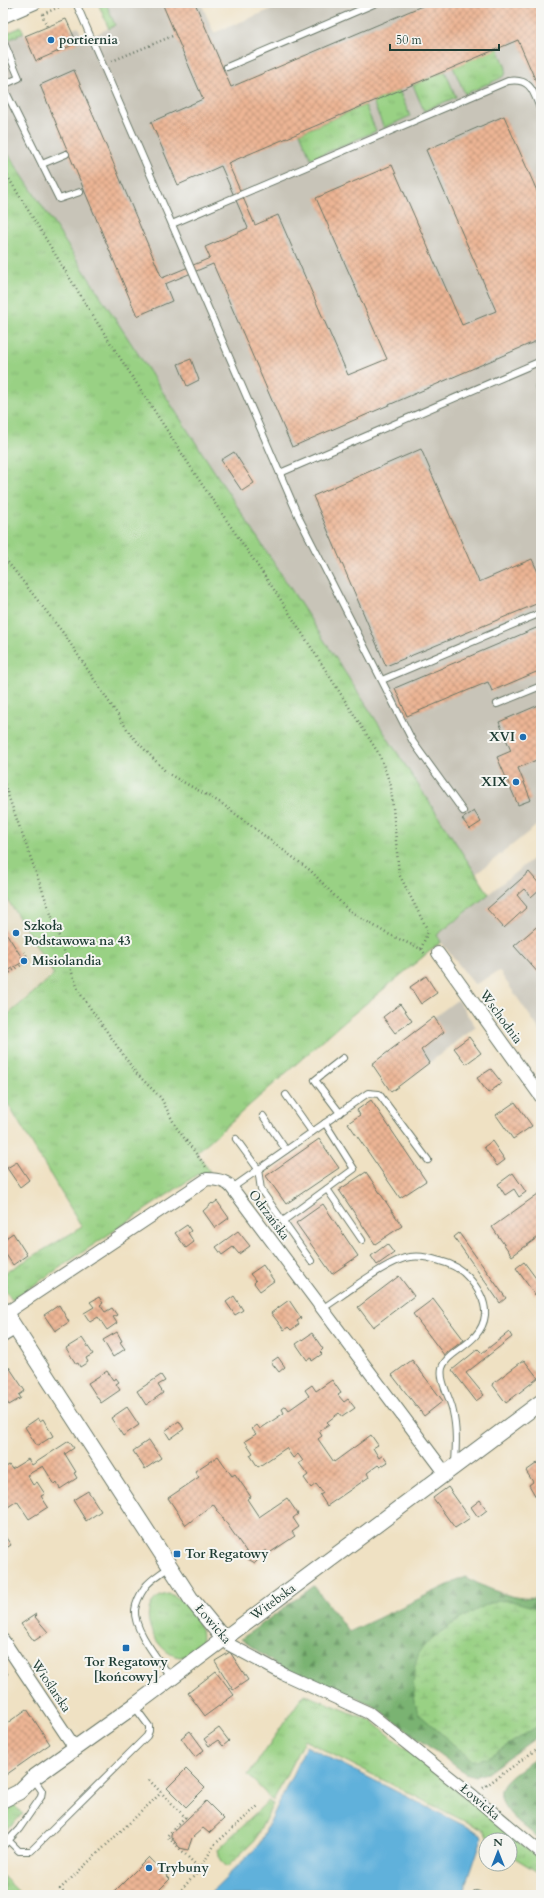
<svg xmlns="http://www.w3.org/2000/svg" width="544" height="1898" viewBox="0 0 544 1898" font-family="Cardo,serif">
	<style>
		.built { fill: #dfd4b5 }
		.industrial { fill: #c8c4b8 }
		.grass { fill: url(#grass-tufts); stroke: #5c875c }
		.forest { fill: url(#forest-firs); stroke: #4c7853 }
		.wetland { fill: url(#wetland-marsh); stroke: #5c875c }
		.water { fill: #61b1db; stroke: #407788 }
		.building { fill: url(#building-cross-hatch) }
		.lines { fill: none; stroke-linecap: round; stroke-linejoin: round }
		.service-casing { stroke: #687666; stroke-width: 8 }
		.minor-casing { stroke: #687666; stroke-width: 14 }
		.tertiary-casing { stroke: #687666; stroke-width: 17 }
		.path { stroke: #687666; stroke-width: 2.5; stroke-dasharray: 1 3; stroke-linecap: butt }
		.service { stroke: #fff; stroke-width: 6 }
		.minor { stroke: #fff; stroke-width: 12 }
		.tertiary { stroke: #fff; stroke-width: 15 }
		.poi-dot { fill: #1f6fb2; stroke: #f6f6f2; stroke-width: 1.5 }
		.labels { text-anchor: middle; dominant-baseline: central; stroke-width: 4; stroke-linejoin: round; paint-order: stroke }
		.poi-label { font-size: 13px; font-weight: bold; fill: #1f3d34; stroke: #f6f6f2; text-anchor: start }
		.street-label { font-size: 13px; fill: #1f3d34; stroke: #f6f6f2 }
	</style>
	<defs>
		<pattern id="grass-tufts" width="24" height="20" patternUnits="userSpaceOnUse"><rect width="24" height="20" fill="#99d184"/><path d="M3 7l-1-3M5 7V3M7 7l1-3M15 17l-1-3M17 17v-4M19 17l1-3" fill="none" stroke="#83b473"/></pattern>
		<pattern id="forest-firs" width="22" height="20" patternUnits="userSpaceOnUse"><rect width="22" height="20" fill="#7ab372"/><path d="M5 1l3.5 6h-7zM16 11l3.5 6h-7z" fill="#63935e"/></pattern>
		<pattern id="wetland-marsh" width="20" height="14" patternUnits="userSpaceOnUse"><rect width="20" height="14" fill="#99d184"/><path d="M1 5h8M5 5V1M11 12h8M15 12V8" fill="none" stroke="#83b473"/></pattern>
		<pattern id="building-cross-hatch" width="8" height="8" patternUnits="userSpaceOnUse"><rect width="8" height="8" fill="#edb594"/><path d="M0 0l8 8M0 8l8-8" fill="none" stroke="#bf947a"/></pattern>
	</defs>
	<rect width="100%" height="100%" fill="#f6f6f2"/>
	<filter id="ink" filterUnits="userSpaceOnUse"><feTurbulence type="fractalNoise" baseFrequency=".025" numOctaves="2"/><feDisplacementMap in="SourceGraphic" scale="8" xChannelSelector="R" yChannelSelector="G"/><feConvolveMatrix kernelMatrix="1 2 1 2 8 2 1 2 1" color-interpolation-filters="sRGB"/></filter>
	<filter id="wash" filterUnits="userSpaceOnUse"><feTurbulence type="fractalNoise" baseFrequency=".012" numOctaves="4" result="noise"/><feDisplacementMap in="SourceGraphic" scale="16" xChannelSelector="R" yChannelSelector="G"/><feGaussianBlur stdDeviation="0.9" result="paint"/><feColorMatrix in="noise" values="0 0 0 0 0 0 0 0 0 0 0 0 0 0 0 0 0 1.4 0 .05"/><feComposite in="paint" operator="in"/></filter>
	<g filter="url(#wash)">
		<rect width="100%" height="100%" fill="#efe1c3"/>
		<!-- built -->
		<path class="built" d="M3,892L55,975L3,1019Z"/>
		<!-- industrial -->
		<g class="industrial">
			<path d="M106,3H201L214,33L286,3H541V822L476,874L3,146V42L24,33L36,61L76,43L71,30L78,27L84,40L115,25Z"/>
			<path d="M541,852V1032L499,971L475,985L436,936Z"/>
			<path d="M457,1000L476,1027L391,1092L372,1064Z"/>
		</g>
		<!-- grass -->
		<g class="grass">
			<path d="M98,3H106L115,25L109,29Z"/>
			<path d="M21,27L24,33L3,42V35Z"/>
			<path d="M498,48L506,68L505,75L499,79L465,94L453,67Z"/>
			<path d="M445,71L456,97L424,111L413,85Z"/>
			<path d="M399,90L410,116L384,128L373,102Z"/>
			<path d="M365,105L376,131L311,159L300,133Z"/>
			<path d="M3,146L489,894L437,935L441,942L340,1025L197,1152L210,1172L198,1174L12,1300L3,1287V1274L82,1227L3,1096V1019L54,975L3,892Z"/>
			<path d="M541,374V402L535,385Z"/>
			<path d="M168,1594C186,1596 213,1634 197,1650C167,1681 122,1601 168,1594Z"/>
			<path d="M304,1694L372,1721L541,1860V1874L510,1855V1840H489L484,1831L304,1740L273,1801L248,1775Z"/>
			<path d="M268,1801L273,1804L255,1840L227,1867L220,1860L218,1849Z"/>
			<path d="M13,1804L23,1814L3,1833V1811Z"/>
			<path d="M3,1876L22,1895H3Z"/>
		</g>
		<!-- forest -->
		<g class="forest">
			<path d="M465,1577C486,1588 518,1603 541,1597V1734L487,1773L476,1776L465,1773L371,1704L281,1668L241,1639L314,1586L349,1632Z"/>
			<path d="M541,1755V1840C526,1827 486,1803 506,1781C515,1771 530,1763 541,1755Z"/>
		</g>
		<!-- wetland -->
		<path class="wetland" d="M498,1600L511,1601L541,1609V1724L487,1758L478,1761L471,1760L418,1713C412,1697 411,1664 421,1650C430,1635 480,1606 498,1600Z"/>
		<!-- water -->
		<path class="water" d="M306,1746L481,1834L482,1838L463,1895H208L259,1845Z"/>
		<g id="blocks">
			<!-- building -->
			<g class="building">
				<path d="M162,3H195L231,87L429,3H475L476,7L485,3H541V93L518,40L228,163L255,225L278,215L348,375L387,359L316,198L392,165L462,325L496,311L426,150L504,116L541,200V339L292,447L213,264L165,284L172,301L137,316L40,85L74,70L162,278L210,258L205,247L248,228L221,166L178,185L151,122L203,99Z"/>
				<path d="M66,19L77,43L36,61L25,36Z"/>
				<path d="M191,359L199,380L187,386L178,364Z"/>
				<path d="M421,449L479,582L532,559L541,579V602L386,666L313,496Z"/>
				<path d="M234,452L254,483L242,491L221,460Z"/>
				<path d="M541,626V670L492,691L488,682L407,716L395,688Z"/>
				<path d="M541,704V758L518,768L531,800L518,805L497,757L511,751L499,722Z"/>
				<path d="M474,811L481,822L470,829L462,819Z"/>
				<path d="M529,872L541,886V888L531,897L524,889L517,895L527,907L504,928L487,909Z"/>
				<path d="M541,923V976L514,946Z"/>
				<path d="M3,928L24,961L3,974Z"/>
				<path d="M426,976L437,993L421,1004L410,987Z"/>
				<path d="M400,1004L412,1021L395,1033L383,1017Z"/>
				<path d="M434,1017L444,1032L421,1050L429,1063L391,1092L372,1064Z"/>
				<path d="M469,1037L481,1053L466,1064L454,1048Z"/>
				<path d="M491,1069L502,1083L488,1093L477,1078Z"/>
				<path d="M371,1100L426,1181L400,1198L348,1123L360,1115L357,1110Z"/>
				<path d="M515,1102L532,1126L513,1139L496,1115Z"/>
				<path d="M319,1139L339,1168L286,1204L266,1176Z"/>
				<path d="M492,1141L505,1160L497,1166L484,1147Z"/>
				<path d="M17,1162L29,1180L20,1187L7,1168Z"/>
				<path d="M366,1172L402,1226L375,1244L339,1190Z"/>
				<path d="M513,1173L526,1192L519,1197L514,1189L505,1195L498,1184Z"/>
				<path d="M538,1194L541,1198V1235L512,1256L492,1227Z"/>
				<path d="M217,1201L229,1218L215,1228L203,1211L212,1203L213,1204Z"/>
				<path d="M323,1204L358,1256L332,1274L296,1223Z"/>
				<path d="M187,1225L191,1231L188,1233L194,1242L186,1248L175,1233Z"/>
				<path d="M238,1231L250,1246L239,1254L233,1247L222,1255L216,1247Z"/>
				<path d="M13,1233L27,1255L13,1265L3,1250V1240Z"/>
				<path d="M459,1233L506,1298L500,1303L454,1237Z"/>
				<path d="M387,1244L394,1253L377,1265L371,1256Z"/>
				<path d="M524,1262L541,1285V1290L535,1295L516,1268Z"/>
				<path d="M263,1265L274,1281L260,1291L254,1283L256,1281L250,1274Z"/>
				<path d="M399,1276L414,1296L373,1327L358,1307Z"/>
				<path d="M234,1296L243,1310L235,1315L226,1302Z"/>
				<path d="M99,1297L103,1303L100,1305L105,1312L112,1308L117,1315L113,1317L117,1323L107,1330L98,1317L90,1322L84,1313L94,1307L90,1302Z"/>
				<path d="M433,1299L464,1340L444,1355L413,1314Z"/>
				<path d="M289,1300L301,1318L297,1321L299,1324L291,1330L288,1327L284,1330L271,1313Z"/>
				<path d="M59,1305L69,1322L55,1331L44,1315Z"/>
				<path d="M117,1332L122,1341L120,1342L125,1349L113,1357L103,1340Z"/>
				<path d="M509,1332L512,1337L466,1373L484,1395L476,1401L452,1370L478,1349L482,1353Z"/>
				<path d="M312,1333L323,1349L320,1352L322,1354L312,1361L311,1358L307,1360L296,1344Z"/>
				<path d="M82,1338L93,1354L86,1358L88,1362L80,1367L78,1363L76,1364L66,1348Z"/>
				<path d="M278,1357L285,1367L279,1372L271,1362Z"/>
				<path d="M412,1360L443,1401L424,1416L392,1375Z"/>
				<path d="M524,1360L538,1378L506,1403L492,1384Z"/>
				<path d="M9,1367L25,1391L19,1395L21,1398L9,1405L5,1399L3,1400V1368L5,1371Z"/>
				<path d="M107,1371L113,1380L116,1378L119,1382L116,1384L120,1390L101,1403L88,1383Z"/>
				<path d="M161,1375L165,1381L158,1385L163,1393L146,1405L137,1391Z"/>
				<path d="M332,1380L341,1393L338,1395L344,1402L348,1399L355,1408L342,1417L339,1413L327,1422L329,1424L319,1431L322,1436L318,1439L334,1462L371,1435L378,1445L373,1448L379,1458L383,1455L388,1462L380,1467L378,1465L367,1473L369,1477L327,1506L320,1495L323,1493L316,1484L311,1488L304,1478L308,1475L299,1463L303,1461L298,1454L293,1458L286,1448L258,1467L250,1455L253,1453L245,1441L256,1434L252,1429L257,1425L260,1429L284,1413L282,1409L286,1406L289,1410L309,1396L305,1390L312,1385L316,1391Z"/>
				<path d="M127,1407L139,1425L123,1436L111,1418Z"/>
				<path d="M38,1418L40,1421L43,1419L53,1436L37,1446L25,1427Z"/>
				<path d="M179,1421L184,1429L170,1439L165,1431Z"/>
				<path d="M149,1440L161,1458L145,1469L133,1451Z"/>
				<path d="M69,1441L74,1448L65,1454L76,1472L74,1473L77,1478L60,1489L57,1483L55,1485L43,1466L27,1475L33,1485L37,1482L45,1494L41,1496L48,1507L29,1519L17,1501L5,1509L3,1505V1484L5,1483L3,1469L9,1465L12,1469L28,1459L32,1465Z"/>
				<path d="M218,1456L232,1476L235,1474L251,1497L247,1499L259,1517L287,1498L298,1514L293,1518L299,1527L292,1532L295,1536L268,1554L266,1550L257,1556L259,1559L255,1563L248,1559V1554L213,1504L186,1525L168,1498L199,1477L195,1471Z"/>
				<path d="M540,1461L541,1493L536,1497L529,1485L533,1482L526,1471Z"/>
				<path d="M448,1487L470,1518L455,1528L433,1498Z"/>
				<path d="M88,1491L101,1511L86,1521L73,1500Z"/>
				<path d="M480,1500L487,1510L478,1517L471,1507Z"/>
				<path d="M3,1535H4L11,1545L3,1550Z"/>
				<path d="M3,1571L7,1577L3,1580Z"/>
				<path d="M36,1614L37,1615L35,1617L48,1632L34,1641L21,1624Z"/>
				<path d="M230,1652L248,1680L233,1690L215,1661Z"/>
				<path d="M3,1667L8,1674L3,1678Z"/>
				<path d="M216,1671L234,1695L205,1716L188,1693Z"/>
				<path d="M27,1709L50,1744L3,1777V1726Z"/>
				<path d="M219,1728L229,1741L223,1746L218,1740L209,1746L204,1739Z"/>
				<path d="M190,1731L204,1750L195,1757L181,1738Z"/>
				<path d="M186,1769L205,1788L186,1807L167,1788Z"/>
				<path d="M206,1801L224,1819L209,1833L203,1828L192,1838L188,1850L180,1848L171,1837V1834Z"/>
				<path d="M149,1857L170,1879L154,1895H111Z"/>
			</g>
		</g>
	</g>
	<g filter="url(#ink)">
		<use href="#blocks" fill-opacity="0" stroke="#687666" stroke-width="1"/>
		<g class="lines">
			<defs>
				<g id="service">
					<path d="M76,3L300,520L413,742L463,811"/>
					<path d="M3,40L19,78L3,85"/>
					<path d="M227,67L376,3"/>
					<path d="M3,86L59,199L80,192"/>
					<path d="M42,164L66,154"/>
					<path d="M172,224L508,81C532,77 534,94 541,111"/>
					<path d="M280,473L541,361"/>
					<path d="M382,680L541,613"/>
					<path d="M497,704L541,686"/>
					<path d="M286,1095L312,1132"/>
					<path d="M340,1113L315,1080L343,1058"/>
					<path d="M263,1116L286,1150"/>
					<path d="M236,1139L258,1169L261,1190L311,1261"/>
					<path d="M232,1188L368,1093L379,1094L428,1160"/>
					<path d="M327,1189L362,1240"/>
					<path d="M283,1221L354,1169L325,1123"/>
					<path d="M322,1309C342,1296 389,1259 410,1257C420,1255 431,1258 440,1261C452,1264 460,1268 468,1277C477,1287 486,1301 485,1315C482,1344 446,1351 442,1368C439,1382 451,1399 453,1412C457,1429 456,1446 455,1463"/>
					<path d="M169,1567C162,1573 151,1579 145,1587C141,1593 136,1602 135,1610C133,1630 160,1661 171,1678"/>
					<path d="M8,1840L19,1851H31L147,1736L149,1731V1726L134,1706"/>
					<path d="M3,1846L19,1829L41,1797L42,1791L33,1778"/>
					<path d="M476,1894L479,1895"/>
				</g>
				<g id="minor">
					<path d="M3,17L35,3"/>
					<path d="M438,953L541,1097"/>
					<path d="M6,1313L207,1179C216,1179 226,1180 232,1188L446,1474"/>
					<path d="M3,1336L16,1328"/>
					<path d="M223,1638L230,1645L284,1674L369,1713L473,1796L541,1853"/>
					<path d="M3,1640L75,1748"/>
				</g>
				<g id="tertiary">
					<path d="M3,1309L191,1599L223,1638"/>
					<path d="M3,1800L19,1792L33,1778L134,1706L541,1402"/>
				</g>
			</defs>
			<!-- service casing -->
			<use href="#service" class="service-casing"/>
			<!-- minor casing -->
			<use href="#minor" class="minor-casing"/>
			<!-- tertiary casing -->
			<use href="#tertiary" class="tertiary-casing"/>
			<!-- path -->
			<g class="path">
				<path d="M42,14L47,27"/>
				<path d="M43,14L66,4"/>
				<path d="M112,61L175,35"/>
				<path d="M3,169L93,316L201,483L279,597L379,754L391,786L399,874L428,931L421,949"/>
				<path d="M3,556L64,634L131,735L167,773L221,803L311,871L348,910L386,933L421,949L425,954"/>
				<path d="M3,781L79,992L136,1073L161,1098L176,1127L206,1167"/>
				<path d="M3,977L29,960L24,952"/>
				<path d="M149,1780L187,1819"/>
				<path d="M483,1788L541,1746"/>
				<path d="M185,1817L167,1836L200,1869"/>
				<path d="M66,1895L60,1889L161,1793"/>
				<path d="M176,1895L198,1872L215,1844L258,1806"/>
			</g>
			<!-- service -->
			<use href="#service" class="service"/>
			<!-- minor -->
			<use href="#minor" class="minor"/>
			<!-- tertiary -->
			<use href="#tertiary" class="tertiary"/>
		</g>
	</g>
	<!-- markers -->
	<g class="poi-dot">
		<circle cx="51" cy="40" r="4"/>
		<circle cx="523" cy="737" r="4"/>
		<circle cx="516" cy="782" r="4"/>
		<circle cx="16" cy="933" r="4"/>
		<circle cx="24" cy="961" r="4"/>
		<rect x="173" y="1550" width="8" height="8" rx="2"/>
		<rect x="122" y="1644" width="8" height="8" rx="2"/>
		<circle cx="149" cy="1868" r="4"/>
	</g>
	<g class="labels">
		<!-- poi labels -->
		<g class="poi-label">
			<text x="59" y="40">portiernia</text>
			<text x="515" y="737" text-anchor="end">XVI</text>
			<text x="508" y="782" text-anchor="end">XIX</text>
			<text x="24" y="926">Szkoła<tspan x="24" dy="15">Podstawowa na 43</tspan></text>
			<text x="32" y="961">Misiolandia</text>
			<text x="185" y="1554">Tor Regatowy</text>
			<text x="126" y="1662" text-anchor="middle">Tor Regatowy<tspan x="126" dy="15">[końcowy]</tspan></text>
			<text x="157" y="1868">Trybuny</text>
		</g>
		<!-- street labels -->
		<g class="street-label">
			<text transform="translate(501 1017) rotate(54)">Wschodnia</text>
			<text transform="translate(269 1215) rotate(53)">Odrzańska</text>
			<text transform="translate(273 1602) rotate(-36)">Witebska</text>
			<text transform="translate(213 1624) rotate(49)">Łowicka</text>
			<text transform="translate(51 1686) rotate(56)">Wioślarska</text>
			<text transform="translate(480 1802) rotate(40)">Łowicka</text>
		</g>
	</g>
	<!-- margin -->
	<rect width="544" height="1898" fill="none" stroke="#f6f6f2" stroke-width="16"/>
	<!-- north arrow -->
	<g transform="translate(498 1852)"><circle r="19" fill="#f6f6f2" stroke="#a0aca6"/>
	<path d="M0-3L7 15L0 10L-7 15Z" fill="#1f6fb2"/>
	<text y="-6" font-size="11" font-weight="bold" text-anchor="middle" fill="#1f3d34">N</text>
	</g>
	<!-- scale -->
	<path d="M390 44v6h109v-6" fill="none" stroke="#1f3d34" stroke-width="2"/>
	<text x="396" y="44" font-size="12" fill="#1f3d34" stroke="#f6f6f2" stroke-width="3" paint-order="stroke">50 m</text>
</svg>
